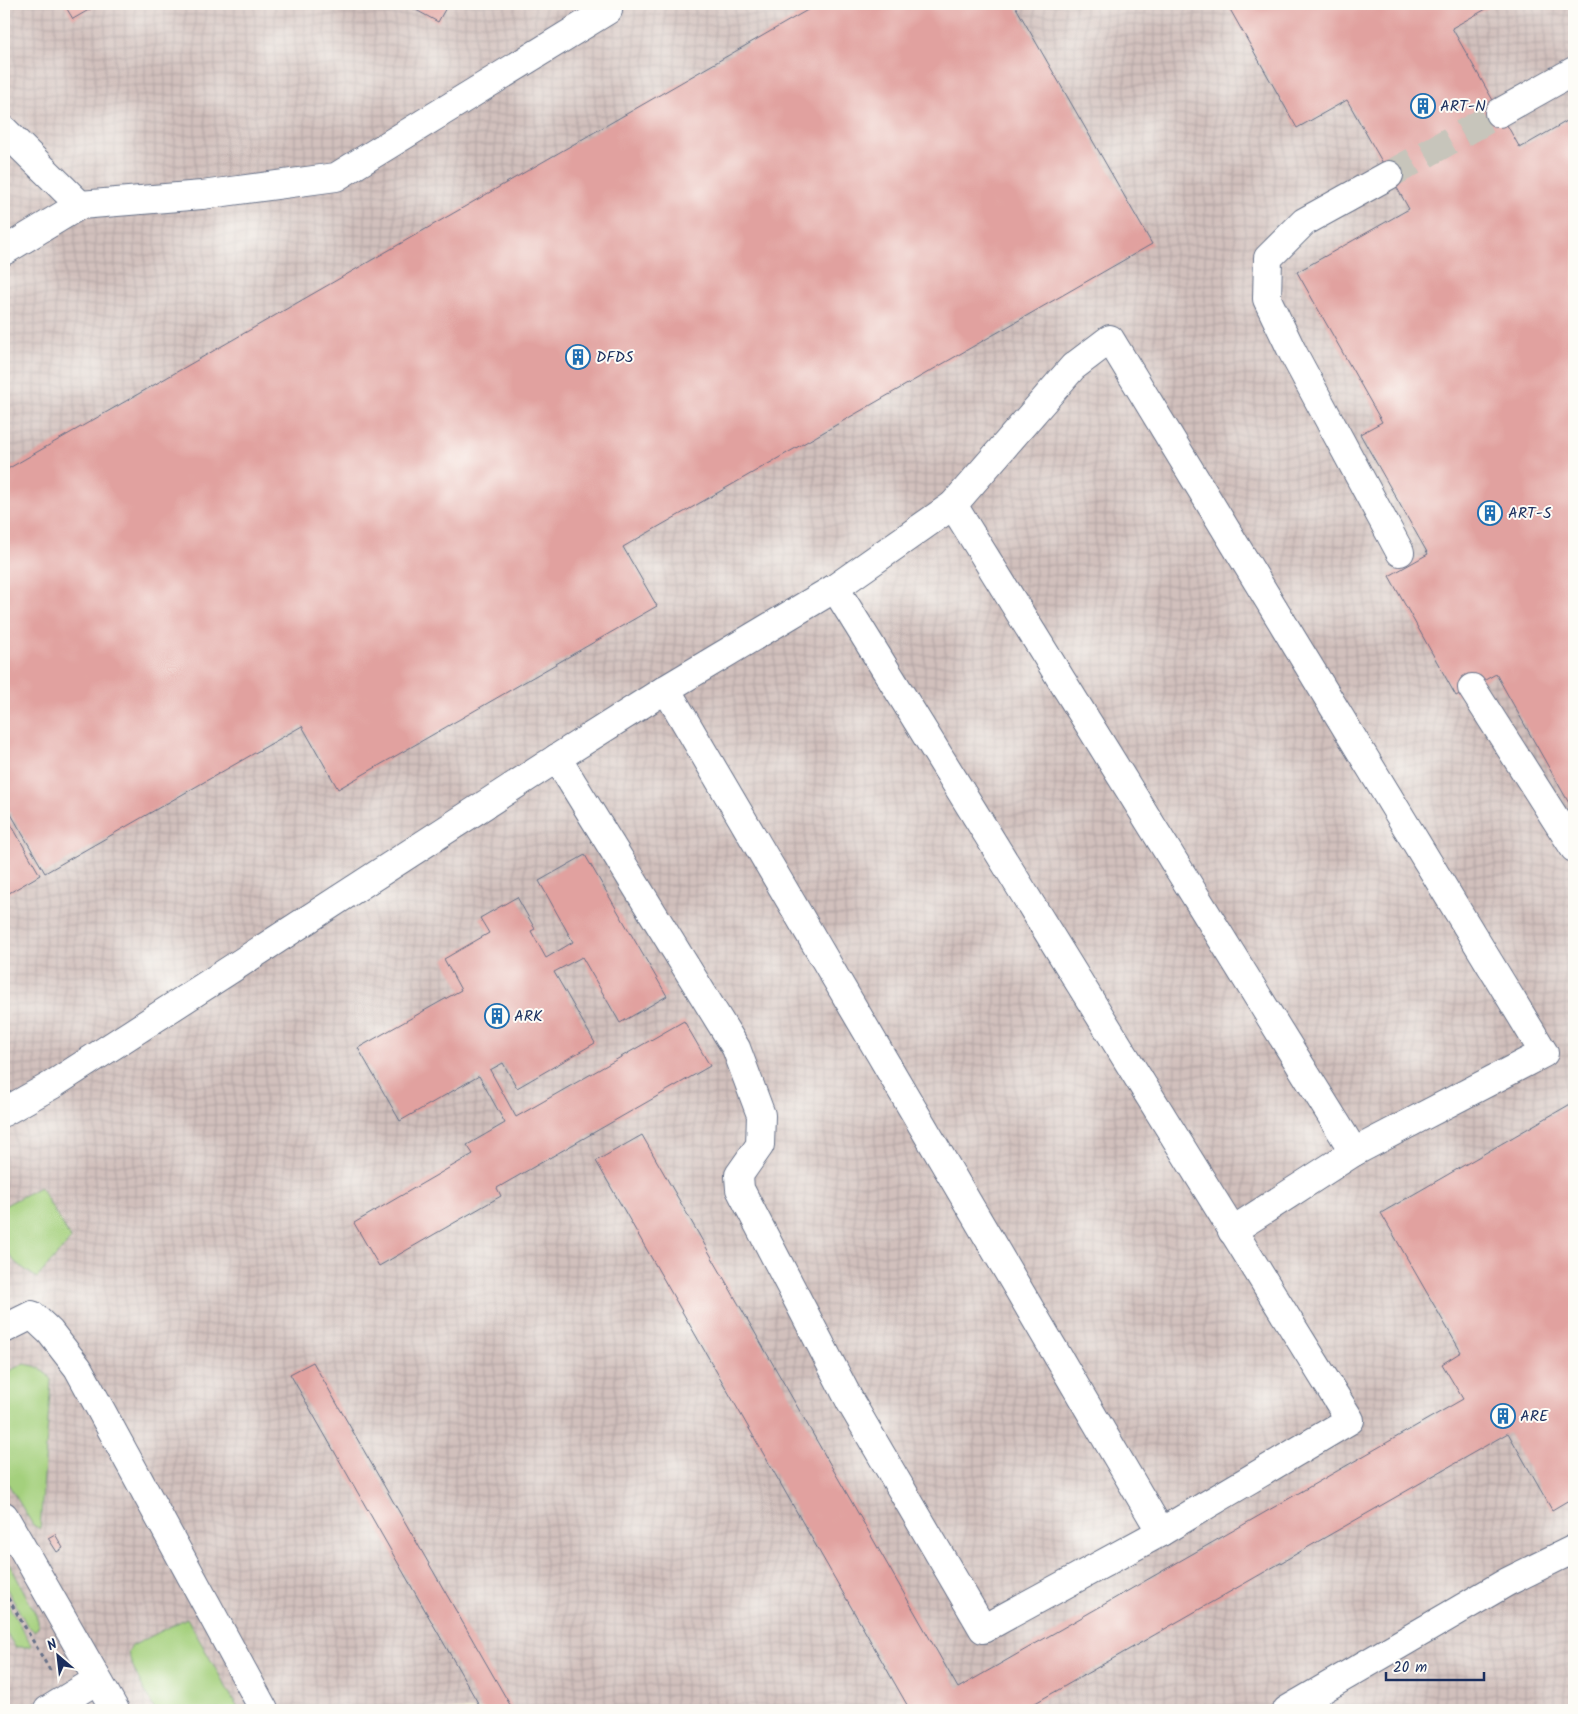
<svg xmlns="http://www.w3.org/2000/svg" width="1578" height="1714" viewBox="0 0 1578 1714" font-family="Kalam,sans-serif">
	<style>
		.industrial { fill: url(#industrial-grid) }
		.grass { fill: #a4d07d; stroke: #60806e }
		.building { fill: #e1a19f }
		.lines { fill: none; stroke-linecap: round; stroke-linejoin: round }
		.minor-tunnel { stroke: #c7c5bb; stroke-width: 28; stroke-dasharray: 28 14; stroke-linecap: butt }
		.minor-casing { stroke: #667087; stroke-width: 30 }
		.path { stroke: #667087; stroke-width: 3; stroke-dasharray: 4 4; stroke-linecap: butt }
		.minor { stroke: #fff; stroke-width: 28 }
		.labels { text-anchor: middle; dominant-baseline: central; stroke-width: 4; stroke-linejoin: round; paint-order: stroke }
		.poi-label { font-size: 16px; fill: #1b2f5e; stroke: #fdfcf7; text-anchor: start }
	</style>
	<defs>
		<pattern id="industrial-grid" width="8" height="8" patternUnits="userSpaceOnUse" patternTransform="scale(1.25)"><rect width="8" height="8" fill="#d1c0bc"/><path d="M0 4h8M4 0v8" fill="none" stroke="#b3a5a4"/></pattern>
	</defs>
	<rect width="100%" height="100%" fill="#fdfcf7"/>
	<filter id="ink" filterUnits="userSpaceOnUse"><feTurbulence type="fractalNoise" baseFrequency=".02" numOctaves="2"/><feDisplacementMap in="SourceGraphic" scale="10" xChannelSelector="R" yChannelSelector="G"/><feConvolveMatrix kernelMatrix="1 2 1 2 8 2 1 2 1" color-interpolation-filters="sRGB"/></filter>
	<filter id="wash" filterUnits="userSpaceOnUse"><feTurbulence type="fractalNoise" baseFrequency=".0096" numOctaves="4" result="noise"/><feDisplacementMap in="SourceGraphic" scale="20" xChannelSelector="R" yChannelSelector="G"/><feGaussianBlur stdDeviation="1.12" result="paint"/><feColorMatrix in="noise" values="0 0 0 0 0 0 0 0 0 0 0 0 0 0 0 0 0 1.4 0 .05"/><feComposite in="paint" operator="in"/></filter>
	<g filter="url(#wash)">
		<rect width="100%" height="100%" fill="#f2ead2"/>
		<!-- industrial -->
		<rect class="industrial" x="4" y="4" width="1570" height="1706"/>
		<!-- grass -->
		<g class="grass">
			<path d="M40,1187L71,1239L37,1278L16,1263L4,1248V1206Z"/>
			<path d="M24,1364C37,1366 44,1368 51,1380L40,1529L33,1525L4,1477V1373Z"/>
			<path d="M4,1553L35,1613L38,1621V1628L34,1631L27,1625L4,1584Z"/>
			<path d="M4,1597L31,1645L30,1647H15L4,1628Z"/>
			<path d="M187,1618L239,1710H155C145,1691 134,1673 128,1652L132,1646Z"/>
		</g>
		<g id="blocks">
			<!-- building -->
			<g class="building">
				<path d="M64,4H99L73,19Z"/>
				<path d="M405,4H448L438,22Z"/>
				<path d="M818,4H1014L1152,244L623,547L657,606L338,789L302,726L45,873L4,802V471Z"/>
				<path d="M1227,4H1495L1452,28L1520,148L1574,117V812L1496,674L1456,696L1389,576L1428,554L1360,434L1382,422L1297,272L1409,209L1347,100L1297,128Z"/>
				<path d="M4,812L40,875L4,896Z"/>
				<path d="M585,855L667,996L620,1023L582,957L554,972L595,1043L517,1088L503,1063L490,1070L516,1117L684,1021L710,1066L497,1188L501,1196L379,1266L354,1223L473,1154L467,1145L505,1123L479,1076L400,1121L358,1048L461,990L444,959L489,933L480,918L517,897L535,929L531,931L546,958L573,942L539,881Z"/>
				<path d="M1574,1102V1497L1552,1510L1508,1433L1023,1710H910L596,1161L642,1135L958,1688L1463,1399L1442,1364L1461,1352L1381,1213Z"/>
				<path d="M313,1362L513,1710H482L290,1374Z"/>
				<path d="M55,1534L63,1548L57,1552L48,1538Z"/>
			</g>
		</g>
	</g>
	<g filter="url(#ink)">
		<use href="#blocks" fill-opacity="0" stroke="#667087" stroke-width="1"/>
		<g class="lines">
			<!-- minor-tunnel -->
			<path class="minor-tunnel" d="M1389,175L1499,113"/>
			<defs>
				<g id="minor">
					<path d="M1499,113L1574,71"/>
					<path d="M4,130L80,205"/>
					<path d="M1389,175L1304,222L1268,258L1267,299L1292,351L1400,552"/>
					<path d="M4,251L80,205L202,195L336,177L608,10V4"/>
					<path d="M953,505L1354,1152L1232,1231"/>
					<path d="M835,588L1350,1420L1161,1532"/>
					<path d="M1472,688L1574,848"/>
					<path d="M557,758L736,1048L761,1115L760,1145L739,1175L740,1189L851,1403L983,1629L1161,1532L666,689"/>
					<path d="M4,1112L52,1085L557,758L666,689L835,588L953,505L1073,367L1110,339L1544,1053L1354,1152"/>
					<path d="M4,1329L32,1315L50,1332L78,1368L264,1710"/>
					<path d="M4,1516L115,1710"/>
					<path d="M48,1710L97,1680"/>
					<path d="M1287,1710L1507,1582L1574,1549"/>
				</g>
			</defs>
			<!-- minor casing -->
			<use href="#minor" class="minor-casing"/>
			<!-- path -->
			<path class="path" d="M4,1591L51,1672"/>
			<!-- minor -->
			<use href="#minor" class="minor"/>
		</g>
	</g>
	<!-- icons -->
	<defs>
		<symbol id="building-ring" viewBox="-11 -11 22 22"><circle r="9.5" fill="#fdfcf7" stroke="#1f6fb2" stroke-width="1.5"/><path d="M-4-6H4V6H1V3H-1V6H-4ZM-2.5-4.3h1.7v1.8h-1.7ZM.8-4.3h1.7v1.8H.8ZM-2.5-1h1.7V.8h-1.7ZM.8-1h1.7V.8H.8Z" fill="#1f6fb2"/></symbol>
	</defs>
	<g fill-rule="evenodd">
		<use href="#building-ring" x="1409" y="92" width="28" height="28"/>
		<use href="#building-ring" x="564" y="343" width="28" height="28"/>
		<use href="#building-ring" x="1476" y="499" width="28" height="28"/>
		<use href="#building-ring" x="483" y="1002" width="28" height="28"/>
		<use href="#building-ring" x="1489" y="1402" width="28" height="28"/>
	</g>
	<g class="labels">
		<!-- poi labels -->
		<g class="poi-label">
			<text x="1440" y="106">ART-N</text>
			<text x="596" y="357">DFDS</text>
			<text x="1508" y="513">ART-S</text>
			<text x="514" y="1016">ARK</text>
			<text x="1520" y="1416">ARE</text>
		</g>
	</g>
	<!-- margin -->
	<rect width="1578" height="1714" fill="none" stroke="#fdfcf7" stroke-width="20"/>
	<!-- north arrow -->
	<g transform="translate(58 1656) rotate(332)" stroke="#fdfcf7" stroke-width="4" paint-order="stroke">
	<path d="M0-4L9 19L0 12L-9 19Z" fill="#1b2f5e"/>
	<text y="-8" font-size="14" font-weight="bold" text-anchor="middle" fill="#1b2f5e">N</text>
	</g>
	<!-- scale -->
	<path d="M1386 1672v8h98v-8" fill="none" stroke="#1b2f5e" stroke-width="2.5"/>
	<text x="1393" y="1672" font-size="15" fill="#1b2f5e" stroke="#fdfcf7" stroke-width="4" paint-order="stroke">20 m</text>
</svg>
